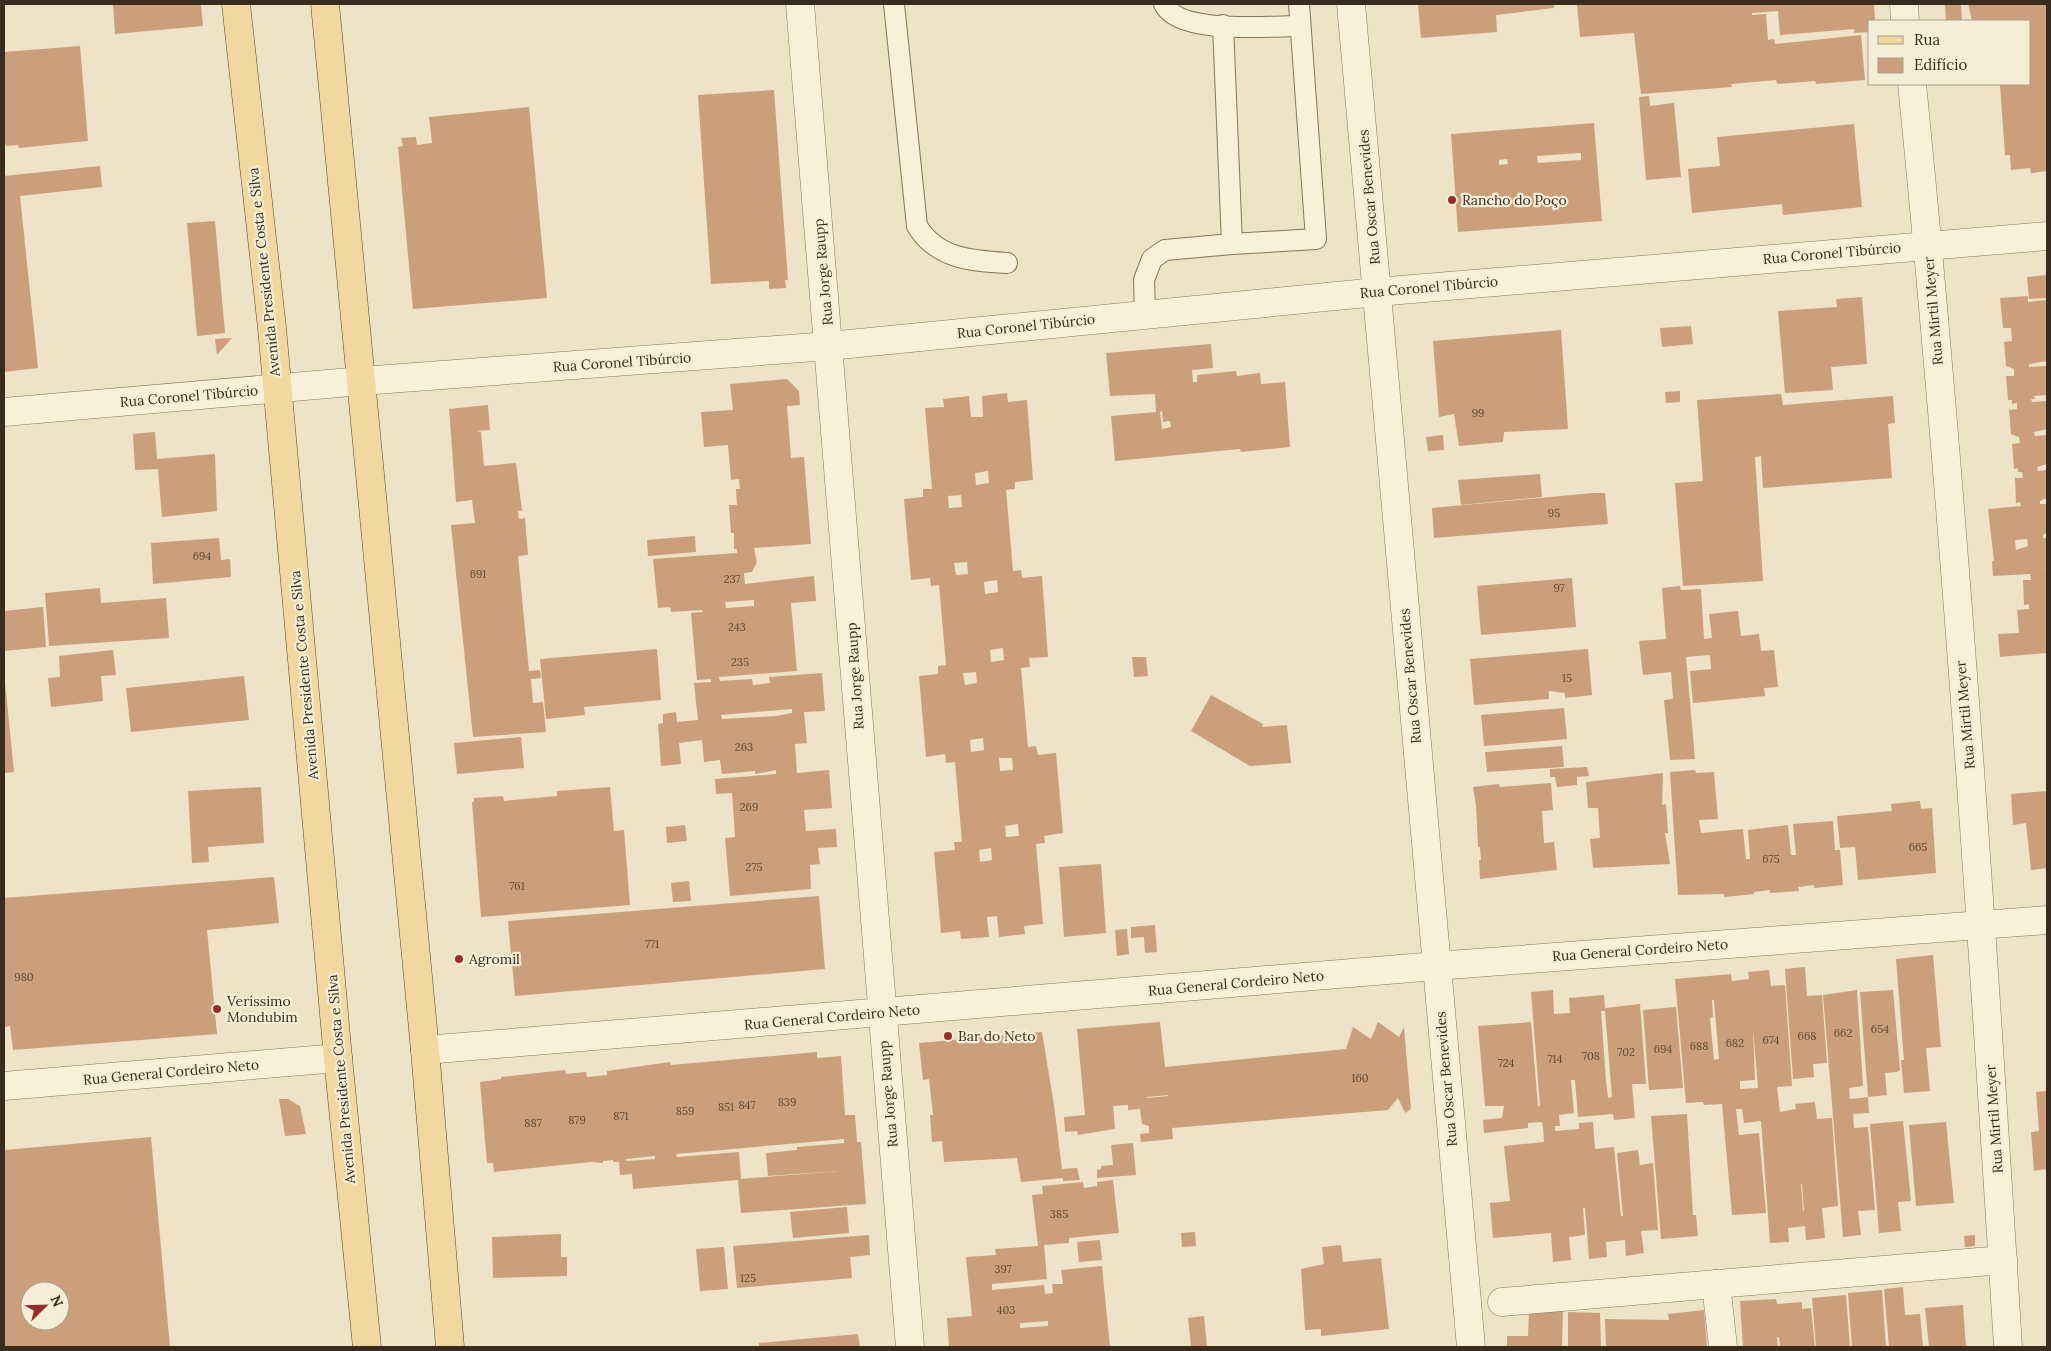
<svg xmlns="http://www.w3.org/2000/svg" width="2051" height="1351" viewBox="0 0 2051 1351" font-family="Lora,serif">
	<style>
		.building { fill: #cb9f7c; fill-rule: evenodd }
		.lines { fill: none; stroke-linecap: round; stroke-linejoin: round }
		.lane-casing { stroke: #89755c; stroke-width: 22 }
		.street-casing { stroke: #89755c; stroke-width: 29 }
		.primary-casing { stroke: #574330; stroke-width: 29 }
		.lane { stroke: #f8f0d9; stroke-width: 20 }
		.street { stroke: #f8f0d9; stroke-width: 28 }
		.primary { stroke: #f0d89f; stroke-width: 28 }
		.poi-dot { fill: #972e2d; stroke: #f5edd5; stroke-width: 2 }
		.labels { text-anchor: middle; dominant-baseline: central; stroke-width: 4.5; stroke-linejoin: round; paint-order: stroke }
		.number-label { font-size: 11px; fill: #5e4936 }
		.street-label { font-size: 14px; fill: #392c1f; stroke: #f5edd5 }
		.poi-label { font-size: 14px; fill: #392c1f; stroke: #f5edd5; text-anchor: start }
	</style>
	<rect width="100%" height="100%" fill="#eee3c6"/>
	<!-- building -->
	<g class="building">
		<path d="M113,4H201L203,26L115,34Z"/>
		<path d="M1418,4H1554V8L1496,15L1497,32L1421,38Z"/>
		<path d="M1577,4H1874L1875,21H1870V32L1854,33V29L1780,35L1778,11L1752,13V15L1766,14L1768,40L1774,39L1775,44L1861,35L1865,80L1816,84L1815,81L1777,84L1776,80L1731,84L1732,87L1641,94L1634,33L1580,37Z"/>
		<path d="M1945,4H1961L1962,21H1946Z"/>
		<path d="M1968,4H2047V171L2031,173L2030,168L2011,170L2010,155H2005L2000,84H2030V21H1972Z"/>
		<path d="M80,46L88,141L19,148L18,145L6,146L4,139V52Z"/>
		<path d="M774,90L788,280H785L786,288L769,289V281L711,284L698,95Z"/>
		<path d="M1649,96L1650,106L1674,103L1681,177L1646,180L1639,97Z"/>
		<path d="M529,107L547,298L413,309L398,147L403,146L401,138L416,137L417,145L432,143L429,117Z"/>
		<path d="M1594,123L1602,221L1458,232L1451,134ZM1581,153V160L1538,163L1537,156ZM1507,159L1508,164L1499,165V160Z"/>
		<path d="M1854,124L1862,207L1783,215L1782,204L1692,213L1688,169L1720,166L1717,137Z"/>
		<path d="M100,166L102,187L20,196L38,368L4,372V176Z"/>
		<path d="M215,221L225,333L197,336L187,223Z"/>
		<path d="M2047,275V298L2029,299L2027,277Z"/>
		<path d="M2028,296V302L2047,300V361L2029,364V367L2047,366V395L2034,396L2035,399H2031L2032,402L2047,401V429L2034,432L2035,436L2047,435V464L2037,467L2038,471L2047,470V498L2040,501V504H2047V532L2043,535V538H2047V569H2045L2047,572V653L2000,657L1998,634L2019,633L2017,610L2029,609V604L2024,605L2023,580H2031L2030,574L1993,576L1992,561H1994L1988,509L2021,506L2020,502L2016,503L2015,478H2023L2022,472H2018V468L2014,469L2012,444L2020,443L2019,437L2011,434L2009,410L2017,409V403L2012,404V400H2008L2006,376H2014V369L2006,366L2004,342L2012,341L2011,328H2003L2000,298ZM2027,539L2028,546L2016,550L2015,540Z"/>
		<path d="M1862,297L1867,364L1831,367L1833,390L1785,393L1778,311L1837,307L1836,299Z"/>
		<path d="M1691,326L1693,344L1662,347L1660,328Z"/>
		<path d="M1561,330L1568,429L1504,432L1503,442L1459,446L1454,414L1439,417L1433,341Z"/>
		<path d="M232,338L217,355L215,339Z"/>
		<path d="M1211,344L1213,368L1192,370L1193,382H1197V375L1236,371L1237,376L1260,373L1261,384L1285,382L1290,447L1241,452L1240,449L1115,461L1111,416L1156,412L1155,394L1110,396L1106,353ZM1162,411L1163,422L1170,421L1171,427L1162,429L1160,412Z"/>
		<path d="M787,379L799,391L800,405L787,406L791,458L804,457L811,544L754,548L757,562L752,572L744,573L745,584L814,576L816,601L791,603L797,671L719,677L720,681L752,679L753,685L770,683L769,677L822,673L825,711L804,712L807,743L795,744L797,773L829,770L832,808L804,810L806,831L836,829L837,847L818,848L820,864L810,865L811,889L730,896L725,838L735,837L732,793L716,794L715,779L776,774V770L755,774V771L722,774L720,760L704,762L702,740L679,743L681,764L661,766L658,724L663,723V714L676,712L677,722L698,720L694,683L711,682V679L697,680L691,613L703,612L702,610L671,612L670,607L658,608L653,559L737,553V549H734V533H731L729,505H737L736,489H740L739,479L731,480L728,445L704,447L701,412L733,410L730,384ZM754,600V606L726,608L725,602ZM792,709V713L776,716L722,719L721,715Z"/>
		<path d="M1680,391V402L1666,403L1665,392Z"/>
		<path d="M1007,393L1008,402L1027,400L1033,480L1015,482V489L1006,490L1013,571L1021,570L1022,578L1042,576L1048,657L1029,658L1030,667L1021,668L1028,747L1036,746L1038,755L1056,753L1063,833L1044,836L1045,843L1036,844L1043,924L1024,926L1025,934L999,937L997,916L987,917L989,937L961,939L960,931L941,933L934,852L955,850L954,842H962L955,762L946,763L945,754L926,757L919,676L938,674V666L946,665L939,585L931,586L930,578L911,580L904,499L923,497V489H932L925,408L944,407L943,399L969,396L971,417H983L982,396ZM988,471L989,483L976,485L975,473ZM961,495L962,507L949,508L948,496ZM967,562L968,574L956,575L954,563ZM997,580L998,592L985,594L984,582ZM1003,648L1004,660L991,662L990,650ZM976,672L977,683L965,685L963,673ZM983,738L984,750L971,752L970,740ZM999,758H1012L1013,770L1000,771ZM1018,824L1019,836L1006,837L1005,826ZM991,848L992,860L980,862L979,850Z"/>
		<path d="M1781,394L1783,405L1893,396L1895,423L1888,424L1892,478L1763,488L1761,456L1755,457L1763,581L1683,586L1675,483L1703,481L1697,400Z"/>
		<path d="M488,405L490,430L477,431L481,432L484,466L516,463L522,511H518L519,519L525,518L528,555L518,556L529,671L540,670L541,678L531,679L533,703L543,702L546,732L473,737L451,525L475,523L472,500L456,502L449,409Z"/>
		<path d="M155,432L157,459L215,454L217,511L162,517L158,469L135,470L133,434Z"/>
		<path d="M1443,435L1444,450L1428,451L1426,437Z"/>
		<path d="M1540,474L1542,497L1461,505L1458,480Z"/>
		<path d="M1593,493H1605L1608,524L1434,538L1432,508Z"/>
		<path d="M695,536L696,552L648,556L647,540Z"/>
		<path d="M219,538L221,560L230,559L231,577L153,584L151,543Z"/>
		<path d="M1572,578L1576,627L1481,635L1477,586Z"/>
		<path d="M1680,586L1681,590L1701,589L1704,639L1712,638L1709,614L1738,611L1741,636L1759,634L1761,651L1774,650L1778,687L1764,688L1765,696L1693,703L1690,671L1711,669L1710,655L1686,657L1695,759L1670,760L1664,700L1673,699L1671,672L1643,675L1639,641L1666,639L1662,588Z"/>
		<path d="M100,588L101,603L166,598L169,638L49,646L45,593Z"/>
		<path d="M43,607L46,647L4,651V611Z"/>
		<path d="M657,649L661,700L584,707L585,715L546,719L540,659Z"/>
		<path d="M1588,649L1592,695L1565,698V693L1549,691V699L1474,705L1470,659Z"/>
		<path d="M113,650L116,675L101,676L103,701L51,707L48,678L60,677L59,656Z"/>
		<path d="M1132,657H1146L1148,676L1134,677Z"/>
		<path d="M4,672L14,772L4,773Z"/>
		<path d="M244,676L249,720L131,732L126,688Z"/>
		<path d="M1211,695L1263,724L1262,727L1287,725L1291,763L1250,766L1191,731Z"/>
		<path d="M1564,708L1567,739L1484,746L1481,715Z"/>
		<path d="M521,737L524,768L457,774L454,743Z"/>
		<path d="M1562,746L1564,767L1487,772L1485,752Z"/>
		<path d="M1587,767L1589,776L1577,777V785L1557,787L1555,777H1550V769Z"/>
		<path d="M1695,770L1696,773L1714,772L1718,819L1699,820L1701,833L1743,829L1746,859H1750L1748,830L1788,825L1791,855H1796L1793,824L1833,821L1835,850H1840L1843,885L1814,888V885L1798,887L1799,891L1770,893V890L1754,892V894L1724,897V894L1678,895L1670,772Z"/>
		<path d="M1663,773L1662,805L1666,804L1668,833H1665L1670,864L1593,868L1590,839L1600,838L1598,808H1588L1586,782Z"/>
		<path d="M1551,783L1553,810L1542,811L1544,843L1554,842L1557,870L1480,879L1479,860H1481L1480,847H1478L1476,805L1473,787L1499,784L1500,787Z"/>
		<path d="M261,787L264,843L208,847L209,862L192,863L188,791Z"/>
		<path d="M610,787L614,831L624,830L630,905L481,917L472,802H474V798L503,796L504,801L557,796V791Z"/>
		<path d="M2047,791V868L2031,870L2026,823L2013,825L2011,794Z"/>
		<path d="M1920,801L1921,809L1932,808L1936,873L1858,880L1855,847L1840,848L1837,816L1892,811L1891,804Z"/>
		<path d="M685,825L687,841L667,843L666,827Z"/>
		<path d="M1101,864L1106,933L1064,937L1059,867Z"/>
		<path d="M274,877L279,923L207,930L217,1034L13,1050L10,1026L4,1027V898Z"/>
		<path d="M689,881L691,901L673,902L671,883Z"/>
		<path d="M819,896L825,969L515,996L508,921Z"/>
		<path d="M1155,925L1157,952L1145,953L1144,937L1131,938V927Z"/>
		<path d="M1127,929L1129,954L1117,956L1115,930Z"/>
		<path d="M1933,955L1941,1047L1926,1048L1930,1091L1904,1093L1901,1060H1904L1896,959Z"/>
		<path d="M1805,967L1807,996L1822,995L1827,1063L1813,1064L1814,1077L1793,1079L1785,969Z"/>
		<path d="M1769,970L1771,986L1785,985L1792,1086L1777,1087L1780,1112L1796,1109L1795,1104L1815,1102L1817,1119L1832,1118L1838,1206L1822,1208L1825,1238L1806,1240L1805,1226L1788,1228L1789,1242L1770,1243L1761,1121L1744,1123L1742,1109H1736L1739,1135L1759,1133L1766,1213L1732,1215L1722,1104L1704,1105L1703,1102L1686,1103L1675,979L1731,974L1732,981L1749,979L1748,972ZM1712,1000H1714L1719,1059L1714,1060L1710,1018L1713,1017ZM1753,1028L1758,1088L1740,1089V1081L1755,1080ZM1801,1184H1802L1804,1211H1803Z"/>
		<path d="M1553,990L1554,1014L1570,1013L1569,998L1604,995L1605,1008L1640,1004L1646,1084H1632L1635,1118L1614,1120L1613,1114L1578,1117L1575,1080H1571L1574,1113L1559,1115L1560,1126H1555V1131L1579,1129V1123L1593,1122L1595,1149L1614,1147L1621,1216H1623L1617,1153L1638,1150L1640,1165L1653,1163L1658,1230L1641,1231L1644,1253L1626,1256L1625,1240L1606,1242L1607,1257L1589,1259L1585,1208H1583L1585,1235L1569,1237L1571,1260L1553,1262L1551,1233L1493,1238L1490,1203L1510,1201L1504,1146L1544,1142L1543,1127L1542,1122L1528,1123V1128L1484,1133L1483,1120L1502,1118L1504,1106H1485L1478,1026L1531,1022L1538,1106H1540L1531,992ZM1601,1011H1605L1612,1097L1608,1098L1606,1081Z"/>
		<path d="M1857,990L1863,1086L1849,1088L1850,1099L1868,1097L1869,1113L1853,1114L1854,1128L1868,1127L1875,1210L1858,1211L1861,1235L1843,1237L1823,995Z"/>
		<path d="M1893,990L1900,1070L1897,1072L1885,1073L1887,1095L1868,1097L1860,992Z"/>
		<path d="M1676,1007L1683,1088L1649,1090L1643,1010Z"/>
		<path d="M1160,1022L1165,1067L1346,1049L1353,1027L1371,1039L1378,1022L1399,1037L1404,1027L1411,1109L1405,1113L1398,1098L1388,1110L1172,1128L1173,1139L1141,1142L1140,1134L1149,1133V1126L1142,1124L1140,1109L1128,1110V1105L1113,1106L1115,1129L1078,1135L1077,1131L1065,1132L1064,1117L1085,1115L1077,1029ZM1168,1095V1096L1147,1098V1097Z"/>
		<path d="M1042,1032L1054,1105L1062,1169L1077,1168L1080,1180L1063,1181V1178L1021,1182L1017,1158L944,1162L942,1141L932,1142L930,1115H933L929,1079L923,1080L919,1043Z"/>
		<path d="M817,1052V1058L841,1056L845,1115H855L857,1142H861L866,1204L741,1213L738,1180L633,1189L632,1174L620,1175L619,1162H613V1160L603,1161V1163L591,1162L494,1172L493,1163H487L480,1082L501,1079V1077L565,1070L566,1074L586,1072L587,1077L607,1075V1071L670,1062L671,1065ZM844,1139V1143L797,1147V1150L766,1153L768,1176L839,1171L741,1179L739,1152L677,1157L676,1154ZM655,1156V1159L626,1161V1159Z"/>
		<path d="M2047,1091V1169L2034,1171L2031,1132L2039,1131L2036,1092Z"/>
		<path d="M279,1099H288L300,1106L306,1134L285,1136Z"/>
		<path d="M1687,1114L1693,1215H1696L1698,1236L1661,1239L1651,1116Z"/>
		<path d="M1903,1121L1911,1201L1898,1202L1901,1231L1879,1233L1870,1124Z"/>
		<path d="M1946,1122L1954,1203L1916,1206L1909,1125Z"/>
		<path d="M151,1137L170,1347H4V1150ZM30,1291H60V1321H30Z"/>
		<path d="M1133,1143L1136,1175L1097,1178V1170L1101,1169V1166L1113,1165L1111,1145Z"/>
		<path d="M1113,1180L1119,1233L1069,1238V1243L1044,1245L1047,1279L992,1284V1290L1044,1285L1045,1294L1053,1293L1052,1284H1063L1061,1270L1102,1266L1110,1347H949L947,1318L972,1316L966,1257L996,1255L995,1249L1038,1246L1032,1195L1043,1194L1042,1186L1083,1182L1084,1188L1097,1186V1182ZM1048,1321V1326L1020,1328V1323Z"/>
		<path d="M847,1207L849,1233L793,1238L790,1212Z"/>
		<path d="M1195,1232L1196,1246L1182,1247L1181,1233Z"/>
		<path d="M561,1234V1257H567V1276L493,1278L492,1237Z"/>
		<path d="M869,1235L870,1255L850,1257L852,1278L737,1288L733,1246Z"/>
		<path d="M1975,1235V1246L1965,1247L1964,1236Z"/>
		<path d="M1100,1240L1102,1260L1079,1262L1077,1242Z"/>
		<path d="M1341,1245L1343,1262L1381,1258L1389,1329L1321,1336V1329L1305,1330L1301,1269L1324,1264L1322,1247Z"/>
		<path d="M724,1247L728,1289L700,1291L696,1249Z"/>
		<path d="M1903,1287L1905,1315L1920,1314L1923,1347H1889L1884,1289Z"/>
		<path d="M1882,1290L1886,1347H1852L1848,1293Z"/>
		<path d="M1846,1295L1850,1347H1816L1812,1298Z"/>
		<path d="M1776,1299L1777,1304L1802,1302V1309L1811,1308L1815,1347H1780L1779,1337H1777L1778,1347H1743L1740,1301Z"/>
		<path d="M1963,1305L1966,1347H1929L1925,1308Z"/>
		<path d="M1529,1310H1563L1562,1347H1507V1336H1528Z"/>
		<path d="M1704,1310L1707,1347H1606L1605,1319L1669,1320L1668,1314Z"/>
		<path d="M1568,1312L1600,1313L1601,1347H1568Z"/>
		<path d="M1204,1316L1207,1347H1191L1188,1318Z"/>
		<path d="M858,1334L860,1347H759V1343Z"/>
	</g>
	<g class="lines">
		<defs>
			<g id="lane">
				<path d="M894,4L917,226C937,259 972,261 1007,263"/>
				<path d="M1164,4C1178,35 1270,26 1300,26"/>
				<path d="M1223,25L1232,244L1316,239L1299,4"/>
				<path d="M1145,313L1144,280L1152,259L1165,250L1232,244"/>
			</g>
			<g id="street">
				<path d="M800,4L910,1347"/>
				<path d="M1351,4L1471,1347"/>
				<path d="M1904,4L1905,21"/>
				<path d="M1912,84C1954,504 1982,926 2008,1347"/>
				<path d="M4,412L362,381L829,346L1377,292L2047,236"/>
				<path d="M425,1050L1436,966L2047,920"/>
				<path d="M4,1086L338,1058"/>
				<path d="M1716,1284L1723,1347"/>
				<path d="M1502,1302L2003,1260"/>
			</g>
			<g id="primary">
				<path d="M236,4L272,328L338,1058L367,1347"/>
				<path d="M325,4L425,1050L450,1347"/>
			</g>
		</defs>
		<!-- lane casing -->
		<use href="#lane" class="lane-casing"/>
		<!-- street casing -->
		<use href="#street" class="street-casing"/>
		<!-- primary casing -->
		<use href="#primary" class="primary-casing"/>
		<!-- lane -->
		<use href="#lane" class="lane"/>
		<!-- street -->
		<use href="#street" class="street"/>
		<!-- primary -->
		<use href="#primary" class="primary"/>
	</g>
	<!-- markers -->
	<g class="poi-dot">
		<circle cx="1452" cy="200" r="5"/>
		<circle cx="459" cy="959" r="5"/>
		<circle cx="217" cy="1009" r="5"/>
		<circle cx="948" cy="1036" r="5"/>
	</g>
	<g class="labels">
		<!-- number labels -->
		<g class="number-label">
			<text x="1478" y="413">99</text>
			<text x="1554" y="513">95</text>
			<text x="202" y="556">694</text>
			<text x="478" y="574">691</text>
			<text x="732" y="579">237</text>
			<text x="1559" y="588">97</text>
			<text x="737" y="627">243</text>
			<text x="740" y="662">235</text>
			<text x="1567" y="678">15</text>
			<text x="744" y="747">263</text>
			<text x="749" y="807">269</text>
			<text x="1918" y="847">665</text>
			<text x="1771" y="859">675</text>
			<text x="754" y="867">275</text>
			<text x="517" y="886">761</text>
			<text x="652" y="944">771</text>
			<text x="24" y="977">980</text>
			<text x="1880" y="1029">654</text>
			<text x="1843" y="1033">662</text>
			<text x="1807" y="1036">668</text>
			<text x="1771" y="1040">674</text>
			<text x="1735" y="1043">682</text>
			<text x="1699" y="1046">688</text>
			<text x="1663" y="1049">694</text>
			<text x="1626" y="1052">702</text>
			<text x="1591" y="1056">708</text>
			<text x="1555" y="1059">714</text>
			<text x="1506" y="1063">724</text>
			<text x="1360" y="1078">160</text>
			<text x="787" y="1102">839</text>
			<text x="747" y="1105">847</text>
			<text x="726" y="1107">851</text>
			<text x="685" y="1111">859</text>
			<text x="621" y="1116">871</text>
			<text x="577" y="1120">879</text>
			<text x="533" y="1123">887</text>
			<text x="1059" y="1214">385</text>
			<text x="1003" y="1269">397</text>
			<text x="748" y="1278">125</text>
			<text x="1006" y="1310">403</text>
		</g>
		<!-- street labels -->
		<g class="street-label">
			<text transform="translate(1369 197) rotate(-95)">Rua Oscar Benevides</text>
			<text transform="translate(1832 253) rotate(-5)">Rua Coronel Tibúrcio</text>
			<text transform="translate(264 272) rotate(-96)">Avenida Presidente Costa e Silva</text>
			<text transform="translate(823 272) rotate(-95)">Rua Jorge Raupp</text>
			<text transform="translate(1429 287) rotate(-5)">Rua Coronel Tibúrcio</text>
			<text transform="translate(1933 311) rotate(-95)">Rua Mirtil Meyer</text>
			<text transform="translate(1026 326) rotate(-6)">Rua Coronel Tibúrcio</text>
			<text transform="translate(622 362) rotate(-4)">Rua Coronel Tibúrcio</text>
			<text transform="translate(189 396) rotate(-5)">Rua Coronel Tibúrcio</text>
			<text transform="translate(304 675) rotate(-95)">Avenida Presidente Costa e Silva</text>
			<text transform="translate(855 676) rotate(-94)">Rua Jorge Raupp</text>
			<text transform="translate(1410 676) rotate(-95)">Rua Oscar Benevides</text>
			<text transform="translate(1965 715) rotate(-95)">Rua Mirtil Meyer</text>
			<text transform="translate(1640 950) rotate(-4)">Rua General Cordeiro Neto</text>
			<text transform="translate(1236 983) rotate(-5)">Rua General Cordeiro Neto</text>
			<text transform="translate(832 1017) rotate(-5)">Rua General Cordeiro Neto</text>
			<text transform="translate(171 1072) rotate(-5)">Rua General Cordeiro Neto</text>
			<text transform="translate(341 1079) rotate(-95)">Avenida Presidente Costa e Silva</text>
			<text transform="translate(1446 1079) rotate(-95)">Rua Oscar Benevides</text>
			<text transform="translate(888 1094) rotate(-95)">Rua Jorge Raupp</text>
			<text transform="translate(1994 1119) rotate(-94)">Rua Mirtil Meyer</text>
		</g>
		<!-- poi labels -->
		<g class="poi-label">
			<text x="1462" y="200">Rancho do Poço</text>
			<text x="469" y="959">Agromil</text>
			<text x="227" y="1001">Veríssimo<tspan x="227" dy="16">Mondubim</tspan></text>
			<text x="958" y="1036">Bar do Neto</text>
		</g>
	</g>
	<!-- border -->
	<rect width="2051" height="1351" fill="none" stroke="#392c1f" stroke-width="10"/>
	<!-- legend -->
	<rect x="1868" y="20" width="162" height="65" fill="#f5edd5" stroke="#aaa08c"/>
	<rect x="1878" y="36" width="25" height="8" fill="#f0d89f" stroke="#aaa08c"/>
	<text x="1914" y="45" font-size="15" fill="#392c1f">Rua</text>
	<rect x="1878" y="58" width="25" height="15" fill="#cb9f7c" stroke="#aaa08c"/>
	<text x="1914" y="70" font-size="15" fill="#392c1f">Edifício</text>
	<!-- north arrow -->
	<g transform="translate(45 1306) rotate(67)"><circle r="24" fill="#f5edd5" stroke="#aaa08c"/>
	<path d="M0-4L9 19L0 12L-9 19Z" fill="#972e2d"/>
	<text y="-8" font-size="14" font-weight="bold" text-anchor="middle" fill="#392c1f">N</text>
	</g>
</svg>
